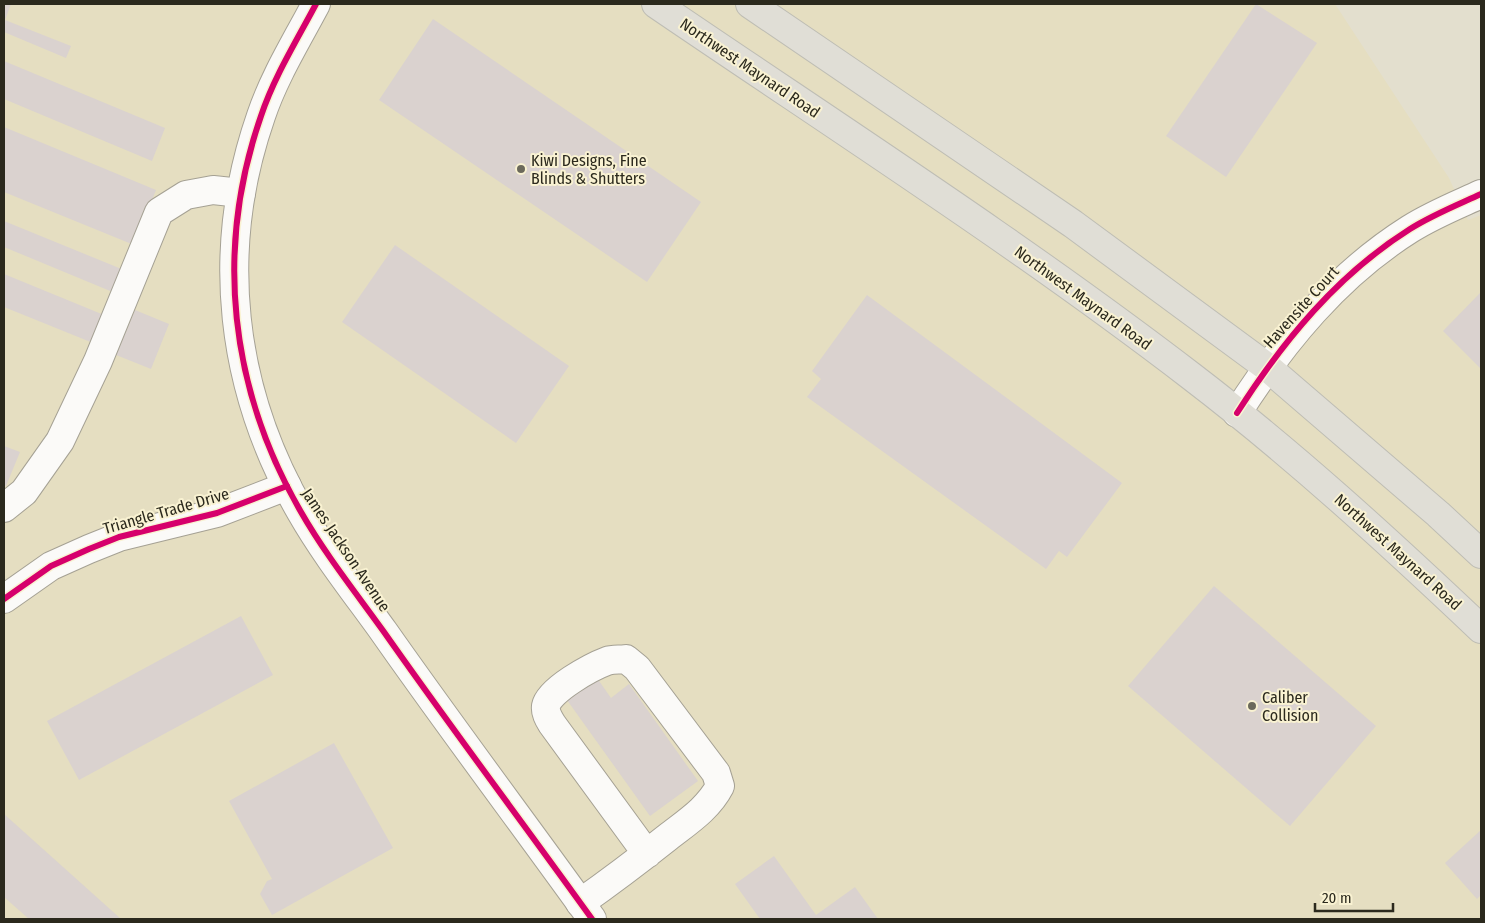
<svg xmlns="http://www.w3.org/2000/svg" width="1485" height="923" viewBox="0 0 1485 923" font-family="'Fira Sans Condensed',sans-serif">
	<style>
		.built { fill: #e5dec1 }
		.building { fill: #dad2cf }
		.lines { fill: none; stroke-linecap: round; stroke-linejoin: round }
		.minor-casing { stroke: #a5a194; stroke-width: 30 }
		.major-casing { stroke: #bebdb4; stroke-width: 30 }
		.minor { stroke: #fbfaf8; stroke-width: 28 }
		.major { stroke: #e0ded6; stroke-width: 28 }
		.cycleway-casing { stroke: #f9f2d2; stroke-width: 9 }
		.cycleway { stroke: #d6006c; stroke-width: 6 }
		.poi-dot { fill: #6b695b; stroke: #f9f2d2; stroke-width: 2 }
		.labels { text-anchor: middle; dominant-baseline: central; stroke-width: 4; stroke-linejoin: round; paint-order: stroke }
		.street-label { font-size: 16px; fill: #2b291d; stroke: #f9f2d2 }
		.poi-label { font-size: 16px; fill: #2b291d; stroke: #f9f2d2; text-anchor: start }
	</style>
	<rect width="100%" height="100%" fill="#e3dfce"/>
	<!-- built -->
	<path class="built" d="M4,4H1335L1449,178L1468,220L1481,215V919H4Z"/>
	<!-- building -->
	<g class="building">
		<path d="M4,4H11L5,20L71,46L66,58L4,32Z"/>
		<path d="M1256,4L1317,43L1226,177L1166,136Z"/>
		<path d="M433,19L701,202L647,282L379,100Z"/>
		<path d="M4,61L165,128L152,161L4,99Z"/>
		<path d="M4,127L156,190L134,245L4,192Z"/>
		<path d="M4,221L124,270L115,293L4,247Z"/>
		<path d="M395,245L569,366L516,443L342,322Z"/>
		<path d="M4,274L104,315L93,343L4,307Z"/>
		<path d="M1481,292V369L1443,331Z"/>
		<path d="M867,295L1122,483L1067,557L1059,551L1046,569L807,397L821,379L812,371Z"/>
		<path d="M135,310L169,324L151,369L116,355Z"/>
		<path d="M4,446L20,452L6,486L4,485Z"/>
		<path d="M1214,586L1376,726L1290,826L1128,686Z"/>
		<path d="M241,616L273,675L79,780L47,721Z"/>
		<path d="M597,678L611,698L629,684L698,781L650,816L567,700Z"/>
		<path d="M334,743L393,848L272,915L260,894L267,881L272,879L229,801Z"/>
		<path d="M4,814L121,919H29L4,897Z"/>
		<path d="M1481,830V895L1477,899L1445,863Z"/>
		<path d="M774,856L816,915L855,887L878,919H760L735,884Z"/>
	</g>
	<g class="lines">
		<defs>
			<g id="minor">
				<path d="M316,4C297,40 274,77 261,116C214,251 230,389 301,512C325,554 356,593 384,632C452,729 523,823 592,919"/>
				<path d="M1237,413C1283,341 1337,275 1410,229C1432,215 1457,205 1481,194"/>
				<path d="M4,508L24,492L60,441L98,361L159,212L186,195L213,190L241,193"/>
				<path d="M4,599L51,566L89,549L119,537L217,513L287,486"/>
				<path d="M580,903C610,882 639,860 668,837C687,822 708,809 720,786L716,773L637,668L626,659C620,660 613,659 607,661C591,667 549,690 546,706C545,713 549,719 552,724L647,854"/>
			</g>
			<g id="major">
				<path d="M656,4C835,126 1019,244 1191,376C1293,454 1388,541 1481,629"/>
				<path d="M750,4L1073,224L1267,367L1438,514L1481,554"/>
			</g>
		</defs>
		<!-- minor casing -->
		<use href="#minor" class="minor-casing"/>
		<!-- major casing -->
		<use href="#major" class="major-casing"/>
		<!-- minor -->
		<use href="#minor" class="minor"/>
		<!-- major -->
		<use href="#major" class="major"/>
		<defs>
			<g id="cycleway">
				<path d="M316,4C297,40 274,77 261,116C214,251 230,389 301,512C325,554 356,593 384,632C452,729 523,823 592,919"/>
				<path d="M1237,413C1283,341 1337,275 1410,229C1432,215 1457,205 1481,194"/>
				<path d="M4,599L51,566L89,549L119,537L217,513L287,486"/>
			</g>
		</defs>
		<!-- cycleway casing -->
		<use href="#cycleway" class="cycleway-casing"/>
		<!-- cycleway -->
		<use href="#cycleway" class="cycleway"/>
	</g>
	<!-- markers -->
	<g class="poi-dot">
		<circle cx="521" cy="169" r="5"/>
		<circle cx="1252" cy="706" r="5"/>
	</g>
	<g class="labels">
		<!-- street labels -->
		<g class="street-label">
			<text transform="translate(750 68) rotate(34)">Northwest Maynard Road</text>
			<text transform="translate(1083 298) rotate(36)">Northwest Maynard Road</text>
			<text transform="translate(1301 307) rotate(-48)">Havensite Court</text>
			<text transform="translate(166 511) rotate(-16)">Triangle Trade Drive</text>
			<text transform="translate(346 550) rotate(56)">James Jackson Avenue</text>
			<text transform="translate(1398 552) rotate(42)">Northwest Maynard Road</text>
		</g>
		<!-- poi labels -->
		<g class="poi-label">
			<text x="531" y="160">Kiwi Designs, Fine<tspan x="531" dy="18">Blinds &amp; Shutters</tspan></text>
			<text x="1262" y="697">Caliber<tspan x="1262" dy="18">Collision</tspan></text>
		</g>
	</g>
	<!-- border -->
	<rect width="1485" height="923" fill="none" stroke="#2b291d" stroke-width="10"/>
	<!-- scale -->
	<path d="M1315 903v8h78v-8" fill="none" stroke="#2b291d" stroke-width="2.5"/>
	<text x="1322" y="903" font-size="15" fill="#2b291d" stroke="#f9f2d2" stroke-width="4" paint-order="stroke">20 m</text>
</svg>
